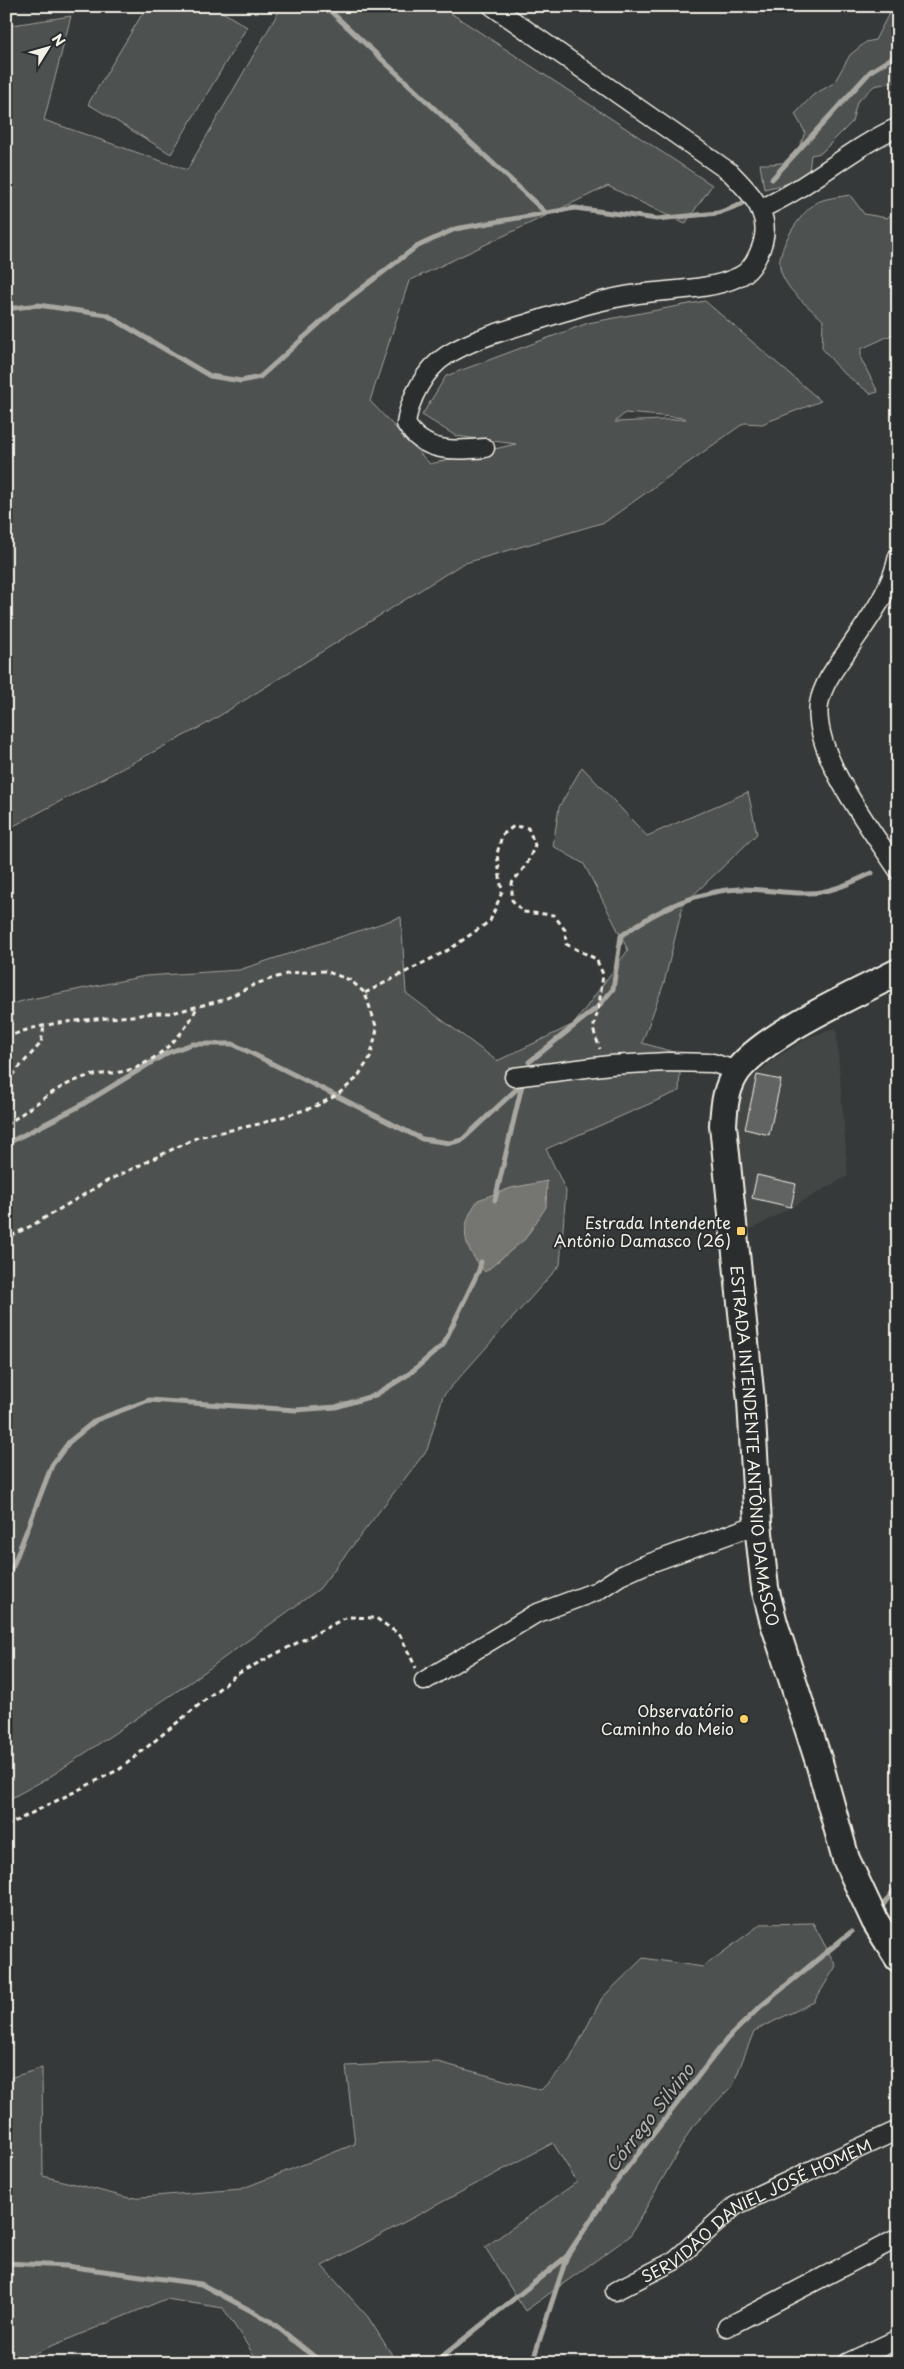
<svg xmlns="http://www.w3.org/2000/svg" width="904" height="2369" viewBox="0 0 904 2369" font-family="'Playpen Sans',sans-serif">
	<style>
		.built { fill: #434645 }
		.green { fill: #4e514f; stroke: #a1a19c; fill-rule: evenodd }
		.water { fill: #757572; stroke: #a8a7a1 }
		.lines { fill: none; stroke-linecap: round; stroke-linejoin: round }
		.stream { stroke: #a8a7a1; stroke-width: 5 }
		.building { fill: #616362; stroke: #f4f1e8 }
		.minor-casing { stroke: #f4f1e8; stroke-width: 21 }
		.secondary-casing { stroke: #f4f1e8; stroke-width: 30 }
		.path { stroke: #f4f1e8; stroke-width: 3; stroke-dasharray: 5 4; stroke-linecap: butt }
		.minor { stroke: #2a2d2e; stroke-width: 18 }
		.secondary { stroke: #2a2d2e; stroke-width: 26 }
		.poi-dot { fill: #ffd166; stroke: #2a2d2e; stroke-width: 2 }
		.labels { text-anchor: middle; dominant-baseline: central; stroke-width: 4; stroke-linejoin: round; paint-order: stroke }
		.poi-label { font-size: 16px; fill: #f4f1e8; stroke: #2a2d2e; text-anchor: end }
		.street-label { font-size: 16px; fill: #f4f1e8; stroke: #2a2d2e }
		.water-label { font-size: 18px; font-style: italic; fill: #b4b3ad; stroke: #2a2d2e }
	</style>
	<rect width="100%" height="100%" fill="#363939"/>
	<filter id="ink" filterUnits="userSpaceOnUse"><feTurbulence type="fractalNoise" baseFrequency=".02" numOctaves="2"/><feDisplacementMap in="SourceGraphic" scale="10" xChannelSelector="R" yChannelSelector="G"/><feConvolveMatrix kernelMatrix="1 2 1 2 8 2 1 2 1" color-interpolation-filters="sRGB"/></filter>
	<g filter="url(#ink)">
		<!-- built -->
		<path class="built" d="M836,1028L848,1176L750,1230L729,1139L730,1116L743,1087L773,1060L807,1038Z"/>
		<!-- green -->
		<g class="green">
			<path d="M147,6H213L247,27L171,154L88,104Z"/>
			<path d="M282,6H440L712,185L685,224L608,186L409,281L370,401L430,464L516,444L456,436L422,415L446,376L588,323L705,301L821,401L762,424L744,423L605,522L462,564L208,723L6,830V26L71,16L44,120L187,170ZM625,413L685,418L686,419L615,422Z"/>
			<path d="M893,6H898V81L874,86L857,102L852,122L821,153L811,155L808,179L764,189L760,164C792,164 794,162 805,132L795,114L813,95L834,83L850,55L866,42L875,40Z"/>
			<path d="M850,195L864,214L887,218L898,208V332L861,349V359L878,392L871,394L841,371L822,348L823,320C807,305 785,290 780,268C776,249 801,212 816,203C824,198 840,197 850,195Z"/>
			<path d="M582,767L647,836L748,792L757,834L683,905L664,983L642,1043L681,1054L679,1091L546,1149L566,1191L560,1265L443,1396L427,1450L319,1589L192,1681L48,1778L6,1801V1006L26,1000L145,976L239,970L401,917L406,993L497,1061L574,1024L628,950L584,864L553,846L559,807Z"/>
			<path d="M813,1923L836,1966L814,2002L754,2031L733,2085L692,2127L630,2236L525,2311L485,2247L577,2182L553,2143L322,2266L368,2317L397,2363H259L223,2308L166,2299L42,2350L18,2363H6V2079L42,2068L43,2176L129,2198L241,2189L355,2144L346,2066L438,2062L541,2090L569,2061L602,1998L643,1958L703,1967L761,1924Z"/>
		</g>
		<!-- water -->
		<path class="water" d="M547,1181L546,1207L525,1239L485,1272C463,1246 458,1229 478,1200L511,1188Z"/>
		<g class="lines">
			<!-- stream -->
			<g class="stream">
				<path d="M325,6L545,212"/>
				<path d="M772,179L871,71L898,54"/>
				<path d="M6,309L38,305L107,315L210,376L241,381L260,377L340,305L416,247L455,229L575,208L657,219L718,213L742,204"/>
				<path d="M529,1062L599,1006L613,989L621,936C655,911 696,891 739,889C762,888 785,894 808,893C831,893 852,882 872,873"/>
				<path d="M6,1144L78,1107L167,1053L192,1044H233L422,1139L450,1143L462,1140L521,1085"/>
				<path d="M495,1200L522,1085"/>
				<path d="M6,1575L13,1566L52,1465L69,1442L96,1420L149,1400L296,1410L336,1407L375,1395L409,1374L443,1345L479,1270L481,1262"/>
				<path d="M883,1905L898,1885"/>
				<path d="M6,2263L66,2266L201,2284L270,2321L322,2363"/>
				<path d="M434,2363L566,2257"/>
				<path d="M532,2363L567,2256L614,2185L727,2039L761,2006L851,1932"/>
			</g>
		</g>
		<!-- building -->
		<g class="building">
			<path d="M757,1075L781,1080L769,1135L745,1129Z"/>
			<path d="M757,1175L796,1184L791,1207L752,1198Z"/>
		</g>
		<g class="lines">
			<defs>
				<g id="minor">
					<path d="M760,209C809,188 849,149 898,127"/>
					<path d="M485,448C454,451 424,453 406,424C409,399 425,369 447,355C473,339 503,331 532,322C567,311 601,299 638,294C670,289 708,291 738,277C748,273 754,264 758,255C776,219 755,198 731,173L492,6"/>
					<path d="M898,556C892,588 870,618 852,644C840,662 823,681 819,704C812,754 871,829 898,870"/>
					<path d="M514,1077L610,1065L667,1062L713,1063L737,1071"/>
					<path d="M424,1681L535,1614L597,1591L620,1576L642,1566L758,1524"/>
					<path id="s1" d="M615,2291L674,2261L735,2206L898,2130"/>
					<path d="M727,2327L898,2238"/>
					<path d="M847,2363L898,2339"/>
				</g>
				<g id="secondary">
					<path id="s2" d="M898,972C854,995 767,1033 738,1070C726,1086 724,1106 723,1125L751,1401L758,1524L765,1588L774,1623L819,1762L846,1859L875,1921L898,1958"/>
				</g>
			</defs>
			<!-- minor casing -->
			<use href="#minor" class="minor-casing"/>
			<!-- secondary casing -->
			<use href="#secondary" class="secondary-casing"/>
			<!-- path -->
			<g class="path">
				<path d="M365,993L450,949L490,921L502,892L497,854L502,835L514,826L528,828L535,845L527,864L512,883V900L523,912L554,915L565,930L566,944L596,959L603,974L599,1006L593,1029L600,1049"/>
				<path d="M6,1038C49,1017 107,1021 154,1013H172L223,1000L258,983L290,973L325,971L350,980L365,993L377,1029L370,1058L356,1079L337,1095L314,1107L259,1124L198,1137L107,1181L31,1226L6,1238"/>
				<path d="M6,1082L41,1043L44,1026"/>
				<path d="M6,1125C31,1108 54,1088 82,1078C98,1072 118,1075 135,1068C161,1057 186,1033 197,1007"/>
				<path d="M6,1826L120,1769L237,1674L347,1617L376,1618L400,1635L416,1668"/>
			</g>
			<!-- minor -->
			<use href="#minor" class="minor"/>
			<!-- secondary -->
			<use href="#secondary" class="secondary"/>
		</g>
	</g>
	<!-- markers -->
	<g class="poi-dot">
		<rect x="736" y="1226" width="10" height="10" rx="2.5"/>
		<circle cx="744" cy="1719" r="5"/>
	</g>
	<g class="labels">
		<!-- poi labels -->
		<g class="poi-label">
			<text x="731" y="1222">Estrada Intendente<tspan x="731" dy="18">Antônio Damasco (26)</tspan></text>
			<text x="734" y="1710">Observatório<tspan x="734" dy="18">Caminho do Meio</tspan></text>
		</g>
		<!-- street labels -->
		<g class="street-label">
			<text stroke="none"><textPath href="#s2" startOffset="569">ESTRADA INTENDENTE ANTÔNIO DAMASCO</textPath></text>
			<text stroke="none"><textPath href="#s1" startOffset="164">SERVIDÃO DANIEL JOSÉ HOMEM</textPath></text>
		</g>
		<!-- water labels -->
		<g class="water-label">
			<text transform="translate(649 2117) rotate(-52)">Córrego Silvino</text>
		</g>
	</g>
	<!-- margin -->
	<rect width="904" height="2369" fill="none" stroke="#2a2d2e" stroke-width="25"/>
	<rect x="12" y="12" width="879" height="2344" fill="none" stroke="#f4f1e8" stroke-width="2" filter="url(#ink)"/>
	<!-- north arrow -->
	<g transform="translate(48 48) rotate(53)" stroke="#2a2d2e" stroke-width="4" paint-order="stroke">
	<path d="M0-4L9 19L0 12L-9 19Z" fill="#f4f1e8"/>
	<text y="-8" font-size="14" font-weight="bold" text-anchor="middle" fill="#f4f1e8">N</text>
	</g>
</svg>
